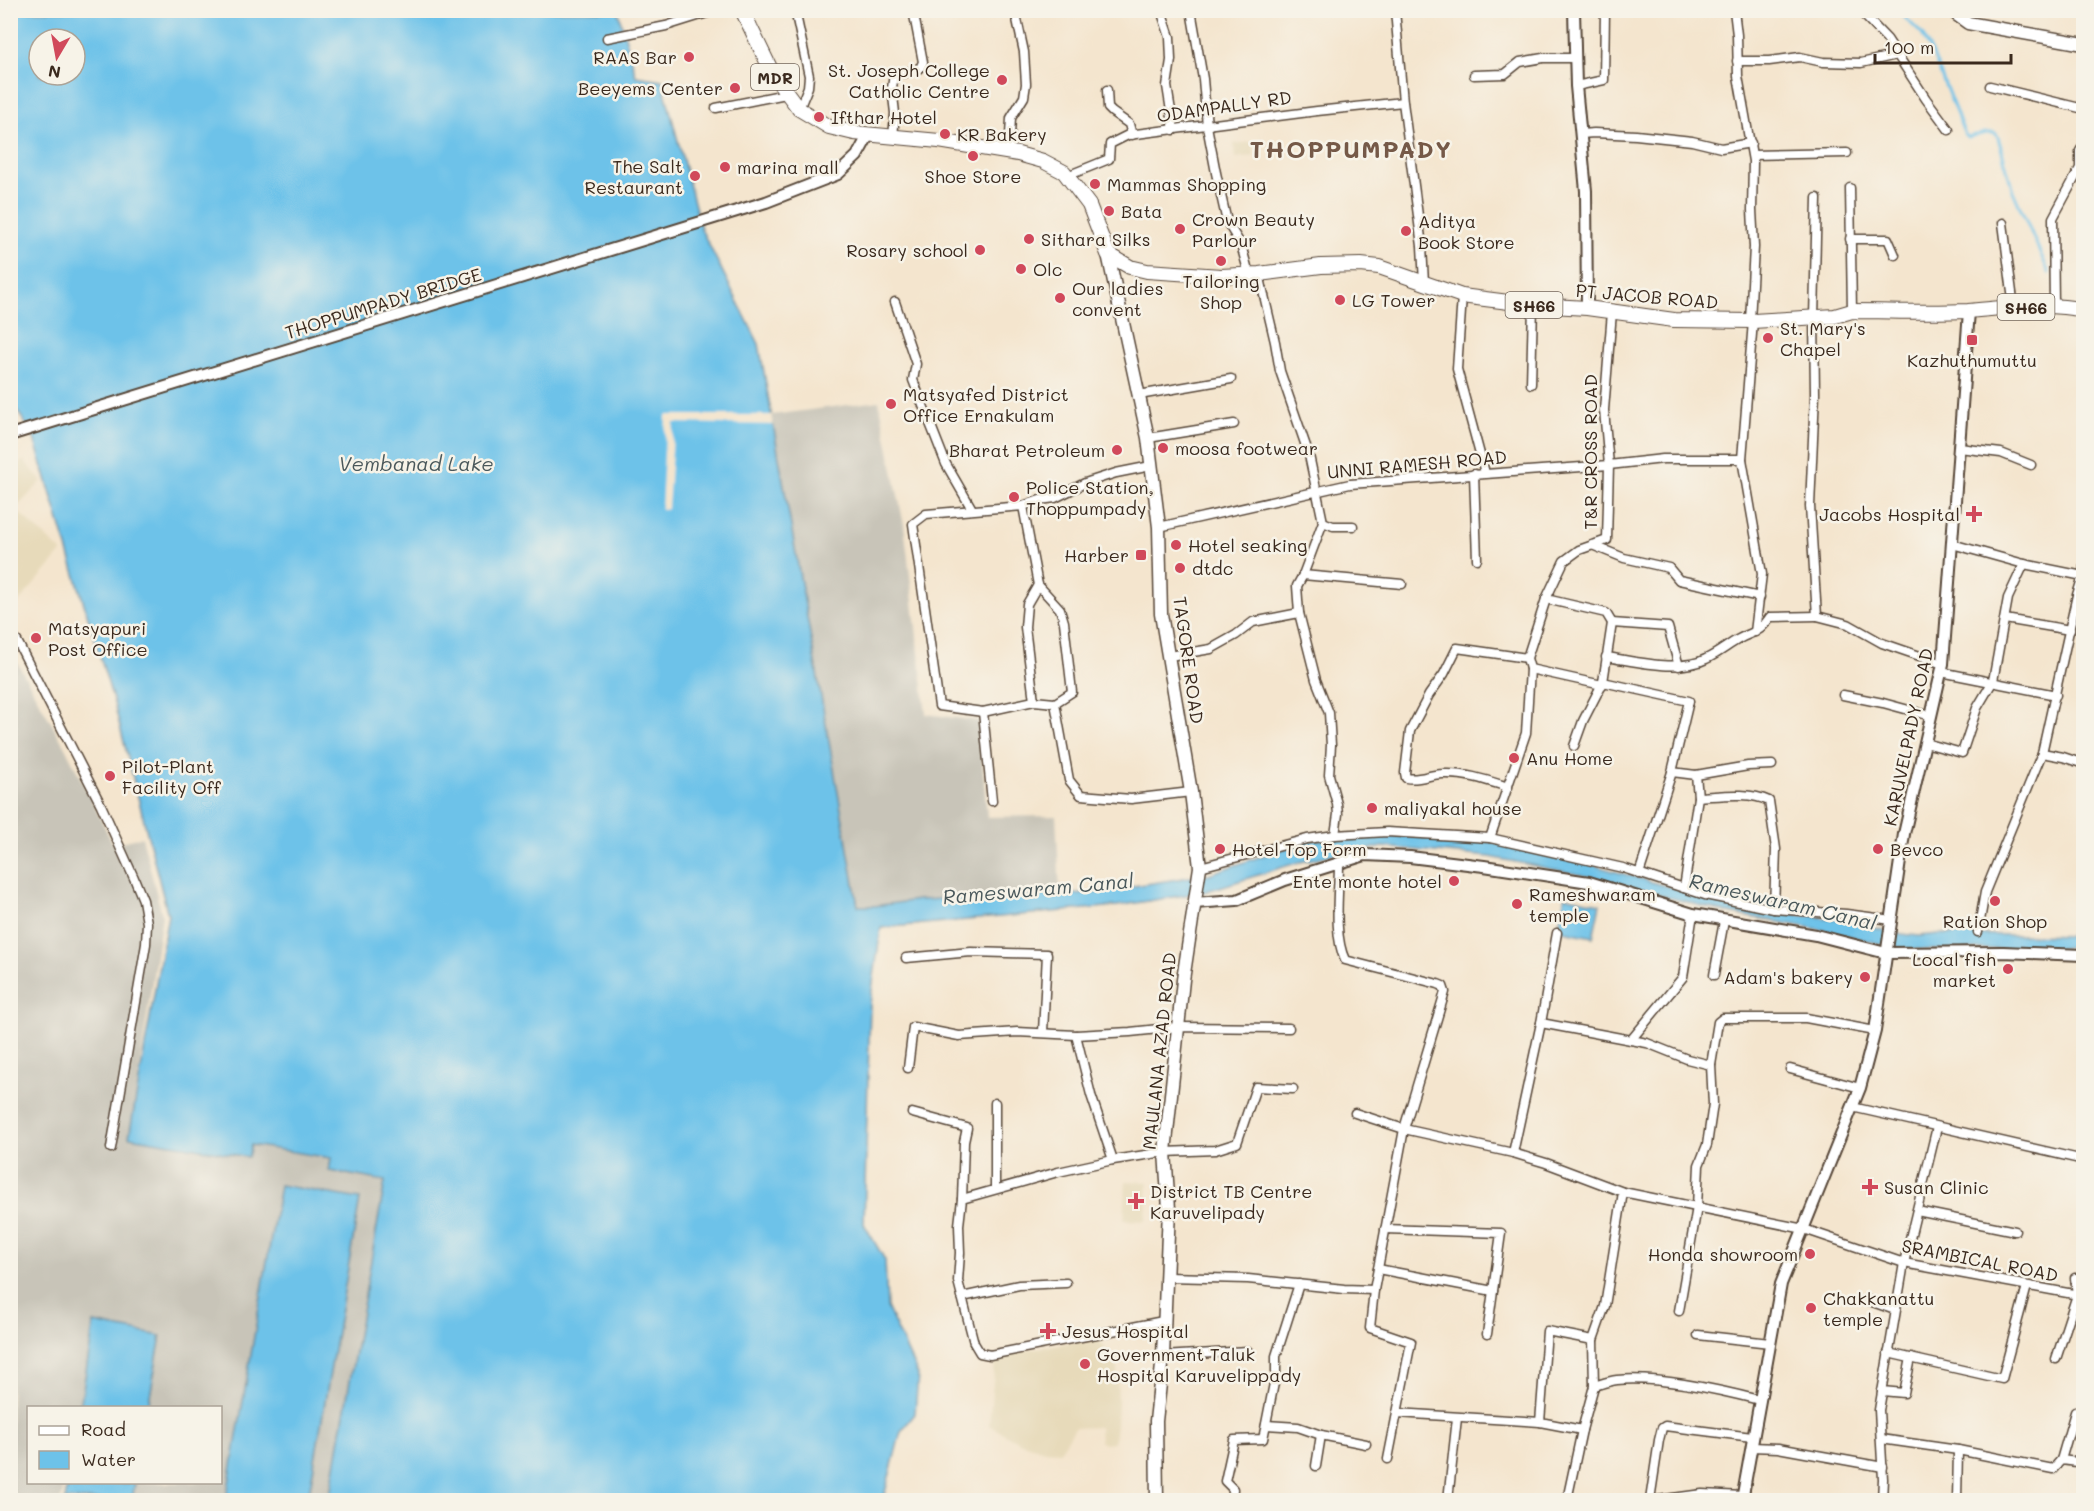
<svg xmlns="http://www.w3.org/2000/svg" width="2094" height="1511" viewBox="0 0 2094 1511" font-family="Mali,sans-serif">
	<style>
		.built { fill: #e7daba }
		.industrial { fill: #c8c4b8 }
		.water { fill: #6dc2e9; stroke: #547684; stroke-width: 1.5; fill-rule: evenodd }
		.pier { fill: #f4e5ce }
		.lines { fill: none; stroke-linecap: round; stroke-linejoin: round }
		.stream { stroke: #6dc2e9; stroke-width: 3 }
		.minor-casing { stroke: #574638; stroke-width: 11 }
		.tertiary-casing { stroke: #574638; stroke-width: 14 }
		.secondary-casing { stroke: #574638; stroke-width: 15 }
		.primary-casing { stroke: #574638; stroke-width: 16 }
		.minor { stroke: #fff; stroke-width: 8 }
		.tertiary { stroke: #fff; stroke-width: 10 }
		.secondary { stroke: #fff; stroke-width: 12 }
		.primary { stroke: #fff; stroke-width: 14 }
		.poi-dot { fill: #d1495b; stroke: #f7f3e8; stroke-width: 2 }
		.labels { text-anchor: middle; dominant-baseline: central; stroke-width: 5; stroke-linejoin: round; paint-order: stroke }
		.shield { fill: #f7f3e8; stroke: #73665b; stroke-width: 1.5 }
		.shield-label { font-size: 16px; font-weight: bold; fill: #3b2a1e }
		.poi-label { font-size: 18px; fill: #3b2a1e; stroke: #f7f3e8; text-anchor: start }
		.street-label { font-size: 18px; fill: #3b2a1e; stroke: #f7f3e8 }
		.water-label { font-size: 20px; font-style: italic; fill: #4a585b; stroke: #f7f3e8 }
		.district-label { font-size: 24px; font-weight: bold; letter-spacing: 1.5px; fill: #755948; stroke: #f7f3e8 }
	</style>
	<rect width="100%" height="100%" fill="#f7f3e8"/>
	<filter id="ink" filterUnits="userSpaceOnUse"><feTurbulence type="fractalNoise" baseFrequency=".0167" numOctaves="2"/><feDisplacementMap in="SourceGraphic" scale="12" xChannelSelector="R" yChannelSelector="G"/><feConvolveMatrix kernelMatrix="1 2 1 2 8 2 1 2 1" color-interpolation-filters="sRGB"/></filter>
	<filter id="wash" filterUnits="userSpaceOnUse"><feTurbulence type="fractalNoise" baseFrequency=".008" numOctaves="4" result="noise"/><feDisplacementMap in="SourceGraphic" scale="24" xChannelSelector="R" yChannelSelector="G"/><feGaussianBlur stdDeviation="1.35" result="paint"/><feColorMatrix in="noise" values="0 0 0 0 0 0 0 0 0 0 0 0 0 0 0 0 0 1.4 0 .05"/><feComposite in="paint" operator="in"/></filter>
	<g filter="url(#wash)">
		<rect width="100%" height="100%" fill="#f4e5ce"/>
		<!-- built -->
		<g class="built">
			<path d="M1253,142L1254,156L1235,158L1234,144Z"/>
			<path d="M23,460L42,481L15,509L62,552L11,611V473Z"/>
			<path d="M1126,1181L1148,1182L1146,1221L1124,1220Z"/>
			<path d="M1095,1338L1102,1345L1117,1368L1118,1405L1114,1443L1104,1444L1100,1441L1099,1427L1075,1428L1060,1451L1045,1450L1019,1442L989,1425L995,1363L1020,1351Z"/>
		</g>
		<!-- industrial -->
		<g class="industrial">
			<path d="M879,401L904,525L926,714L979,721L987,817L1056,816L1060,894L918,900L874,906H858L794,546L772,415Z"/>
			<path d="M10,650L65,747L113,844L142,837L162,915L129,1137L248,1156L250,1145L331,1158L330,1171L385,1180L329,1500H308L360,1199L281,1185L226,1500H132L135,1483L220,1482V1408L148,1407L160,1336L95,1323L79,1407L28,1408V1482L65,1483L61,1500H11Z"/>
		</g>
		<!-- water -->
		<g class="water">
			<path d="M10,11H618L636,76L662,80L701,229L759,344L858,906H874L918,900L1090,893L1209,874L1306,841L1384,835L1492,842L1579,861L1666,886L1776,912L1845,920L1894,933L1919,936L1938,934L2083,936V948L1926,950L1892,947L1834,932L1728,913L1596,878L1490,857L1383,847L1335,854L1296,863L1204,892L1117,906L881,928L870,1004L864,1224L885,1260L887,1307L918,1375L915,1414L901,1431L883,1500H329L385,1181L329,1171L331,1158L251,1145L248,1157L129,1137L168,915L114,703L33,435L11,401ZM39,39H75V75H39Z"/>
			<path d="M1565,896L1600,904L1593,937L1558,930Z"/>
			<path d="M280,1185L360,1199L308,1500H226Z"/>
			<path d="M94,1323L161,1336L148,1407H80Z"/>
			<path d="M68,1483V1482L135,1483L132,1500H65Z"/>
		</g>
		<!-- pier -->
		<path class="pier" d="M666,415H772L774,425L674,423L668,509H661Z"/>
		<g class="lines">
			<!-- stream -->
			<path class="stream" d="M1897,10L1922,34L1933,55L1965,135L1968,137L1986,133H1995L1998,137L2013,191L2049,273"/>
		</g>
	</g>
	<g filter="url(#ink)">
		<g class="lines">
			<defs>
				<g id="minor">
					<path d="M795,10L809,76L808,87L799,109"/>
					<path d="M1161,10L1170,37L1171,60L1167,86L1174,130"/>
					<path d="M1191,10L1203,79L1207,126L1216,173L1227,222L1241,245L1249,274"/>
					<path d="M1395,10L1403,102L1422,246L1424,283"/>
					<path d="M1734,10L1737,35L1738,76L1753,161L1752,210L1754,247L1750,321"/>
					<path d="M1859,10L1887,39L1926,99L1949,130"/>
					<path d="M607,38L666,26L717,10"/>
					<path d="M1737,61H1769L1800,57L1823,62L1861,63L1897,55"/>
					<path d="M1474,75L1505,74L1520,62L1543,58H1575"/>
					<path d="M1576,86L1604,80L1605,10"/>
					<path d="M1990,86L2084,109"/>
					<path d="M1107,90L1108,108L1112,112L1129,124L1132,135"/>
					<path d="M716,108L786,94"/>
					<path d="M1581,134L1594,133L1636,135L1692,141L1721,148L1751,143"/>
					<path d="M893,138L895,113L892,88L894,74L905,73L920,68L923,62L913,10"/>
					<path d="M1009,152L1011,118L1024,97L1026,84L1024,52L1015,10"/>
					<path d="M1753,155L1847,153"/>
					<path d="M1067,176L1109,159L1110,144L1128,135L1317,111L1403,102"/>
					<path d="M1850,188L1852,311"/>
					<path d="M1817,198L1814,318L1815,394L1810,506L1817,616L1848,624L1882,643L1943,664"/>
					<path d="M2003,223L2014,308"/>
					<path d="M1850,239H1888L1895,255"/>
					<path d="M1259,274L1275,342L1280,371L1309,455L1323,522L1303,575L1297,586L1299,613L1316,680L1329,713L1331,745L1329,775L1337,804L1338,814L1335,835"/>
					<path d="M1462,296L1457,369L1485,473"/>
					<path d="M895,302L916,364L913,380L946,464L972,509"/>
					<path d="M2054,306L2053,218L2080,168V151L2084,145"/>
					<path d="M1753,321L1742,459L1762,574L1755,632"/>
					<path d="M1531,384L1533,305"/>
					<path d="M1139,395L1231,379"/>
					<path d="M1148,438L1234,424"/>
					<path d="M1959,448L2001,453L2031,465"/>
					<path d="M1151,466L1116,473L1085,483L1055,498L1040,500L1023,506L926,514L913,524L939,706L983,712L1034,701L1055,703L1069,780L1081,795L1131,799L1191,792"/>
					<path d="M1474,474L1477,559"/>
					<path d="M1023,506L1038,585L1027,604L1025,627L1034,701"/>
					<path d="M1323,522L1333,526H1353"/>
					<path d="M1159,527L1350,484L1609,465L1663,459H1742"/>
					<path d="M1952,544L2024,564L2083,576"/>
					<path d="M1592,545L1624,558L1669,568L1679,580L1760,597"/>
					<path d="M1303,575L1402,584"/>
					<path d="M1038,585L1060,609L1064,622L1072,692L1055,703"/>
					<path d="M1546,599L1606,613L1612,623L1603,682L1583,721L1574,746"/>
					<path d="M2005,619L2070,630"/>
					<path d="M1612,623L1668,627L1679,666"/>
					<path d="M10,636L17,641L101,805L134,878L143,900L147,923L146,944L111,1148"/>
					<path d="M1169,656L1211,649L1236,635L1253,622L1299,613"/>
					<path d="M1606,657C1635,661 1679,673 1706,659C1717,654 1727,646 1737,640C1754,630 1758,635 1770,617L1817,616"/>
					<path d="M1530,669L1602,685"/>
					<path d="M1941,672L2056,695"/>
					<path d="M1603,682L1689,701L1672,772L1639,874"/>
					<path d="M1843,695L1883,703L1931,716"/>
					<path d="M983,712L992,801"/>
					<path d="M1925,743L1962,753L1977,708L1993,681L2008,598L2024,564"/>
					<path d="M2042,753L2063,757L2084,764"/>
					<path d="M1672,772L1696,775L1748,766L1772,765"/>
					<path d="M1508,787C1486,780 1466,773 1443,774C1430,774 1419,781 1406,778L1405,773L1410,731L1429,695L1444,674L1457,648L1527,658"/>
					<path d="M1698,797C1719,796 1749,791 1769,801L1776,849L1774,909"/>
					<path d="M1490,838L1526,733L1530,669L1527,658L1546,599L1564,561L1579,550L1607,540L1609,465L1604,410L1612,312"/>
					<path d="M1339,864C1339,892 1333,935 1345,960L1438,984L1443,986L1445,992L1404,1129L1374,1290L1370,1328L1411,1342L1388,1459"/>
					<path d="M1200,867L1307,839L1335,835L1387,832L1490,838L1623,868L1705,895L1774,909L1846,914L1892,920"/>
					<path d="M1684,888L1698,797L1696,775"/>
					<path d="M1978,932L1985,892L2042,753L2077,595L2083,576L2084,566"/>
					<path d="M906,958L971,952L1047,954L1043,1032"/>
					<path d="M1714,975L1724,921"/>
					<path d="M1541,1023L1647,1043L1687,1059L1711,1065L1713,1104L1707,1145L1699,1165L1697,1207L1679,1311"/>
					<path d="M1076,1035L1091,1095L1113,1160"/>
					<path d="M1631,1040L1683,977L1693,914"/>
					<path d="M1711,1065L1718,1022L1723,1018H1806L1875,1031"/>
					<path d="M908,1068L913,1027L959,1036L1017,1032L1076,1035L1130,1032L1178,1027L1289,1028"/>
					<path d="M1790,1069L1860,1088"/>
					<path d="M1852,1107L2084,1160"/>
					<path d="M912,1113L967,1128L964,1142L962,1199"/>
					<path d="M1355,1113L1404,1129L1513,1153L1546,1163L1623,1192L1804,1229L1904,1263L2084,1296"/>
					<path d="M1513,1153L1541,1023L1557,933"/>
					<path d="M995,1189V1103"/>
					<path d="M1917,1211L2015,1231"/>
					<path d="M1385,1229L1501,1233L1487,1334"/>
					<path d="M1378,1269L1493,1291"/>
					<path d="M1167,1277L1248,1279L1344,1289L1374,1290"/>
					<path d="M962,1297L1019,1285L1066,1283"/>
					<path d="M1867,1300L1895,1310"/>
					<path d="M1163,1321L990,1355L980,1353L974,1343L958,1281L960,1253L959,1225L962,1199L1058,1172L1113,1160L1165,1152L1215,1150L1237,1143L1256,1087L1293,1089"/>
					<path d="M1698,1335L1770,1343"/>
					<path d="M1888,1353L2002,1379L2027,1286"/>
					<path d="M1163,1356L1248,1351"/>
					<path d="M2056,1359L2077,1295L2075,1278"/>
					<path d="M1594,1386C1601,1384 1609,1381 1617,1380C1657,1376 1720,1390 1759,1400"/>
					<path d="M1882,1391L1904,1393L1911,1358"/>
					<path d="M1397,1413L1540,1422L1582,1430"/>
					<path d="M1540,1422L1547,1331L1593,1340"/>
					<path d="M1266,1425L1298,1427L1321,1435L1366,1444"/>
					<path d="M1881,1439L1958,1450L2053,1469L2061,1460L2084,1463"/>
					<path d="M1751,1447L1778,1448L1883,1467"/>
					<path d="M2061,1460L2075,1412"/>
					<path d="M1316,1466L1321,1435"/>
					<path d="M1232,1500L1233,1489L1225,1481L1234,1440L1263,1439L1276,1373V1356L1299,1284"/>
					<path d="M1448,1500L1457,1418"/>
					<path d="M1567,1500L1582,1430L1594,1386L1593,1340L1605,1306L1623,1192"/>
					<path d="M1650,1500L1659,1440L1662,1428L1665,1426L1752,1437"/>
					<path d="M1658,1500L1702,1494L1743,1496"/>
					<path d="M1882,1500L1883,1479L1879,1410L1904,1263L1937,1127"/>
					<path d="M1957,1500L1958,1450"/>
				</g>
				<g id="tertiary">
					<path d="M1574,10L1576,86L1586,191L1587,308"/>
					<path d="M10,435L766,202L838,174L857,156L868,136"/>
					<path d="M1194,903L1237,900L1285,880L1365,855L1410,857L1484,866L1589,882L1693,914L1816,935L1886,953L2003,952L2084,955"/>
					<path d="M1742,1500L1781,1284L1860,1088L1875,1031L1904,834L1943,664L1969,311"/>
				</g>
				<g id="secondary">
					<path d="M1956,10L1957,15L1968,23L2084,44"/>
					<path d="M1108,254L1148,438L1159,527L1161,614L1191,792L1200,867L1183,980L1165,1152L1169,1209L1163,1356L1156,1421L1157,1500"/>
				</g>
				<path id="primary" d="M742,10L773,74L799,109L829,127L854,133L939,141L1018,154L1043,161L1064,172L1089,205L1108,254L1130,267L1147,271L1221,276L1259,274L1321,266L1361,265L1379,267L1462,296L1477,298L1533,305L1587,308L1674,320L1753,321L1835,316L1852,311C1890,311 1930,313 1968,311C2006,308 2046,302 2084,310"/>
			</defs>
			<!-- minor casing -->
			<use href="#minor" class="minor-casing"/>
			<!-- tertiary casing -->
			<use href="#tertiary" class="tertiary-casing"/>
			<!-- secondary casing -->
			<use href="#secondary" class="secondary-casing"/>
			<!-- primary casing -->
			<use href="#primary" class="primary-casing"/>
			<!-- minor -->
			<use href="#minor" class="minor"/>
			<!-- tertiary -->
			<use href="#tertiary" class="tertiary"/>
			<!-- secondary -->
			<use href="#secondary" class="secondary"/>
			<!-- primary -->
			<use href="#primary" class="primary"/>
		</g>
	</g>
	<!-- markers -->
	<g class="poi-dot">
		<circle cx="689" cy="57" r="6"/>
		<circle cx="1002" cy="80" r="6"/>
		<circle cx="735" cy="88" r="6"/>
		<circle cx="819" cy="117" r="6"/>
		<circle cx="945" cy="134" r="6"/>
		<circle cx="973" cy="156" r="6"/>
		<circle cx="725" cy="167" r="6"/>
		<circle cx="695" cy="176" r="6"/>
		<circle cx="1095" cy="184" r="6"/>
		<circle cx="1109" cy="211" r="6"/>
		<circle cx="1180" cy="229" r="6"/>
		<circle cx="1406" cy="231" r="6"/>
		<circle cx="1029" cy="239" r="6"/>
		<circle cx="980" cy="250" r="6"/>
		<circle cx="1221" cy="261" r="6"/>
		<circle cx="1021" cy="269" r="6"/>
		<circle cx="1060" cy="298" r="6"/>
		<circle cx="1340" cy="300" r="6"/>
		<circle cx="1768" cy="338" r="6"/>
		<rect x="1966" y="334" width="12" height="12" rx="3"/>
		<circle cx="891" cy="404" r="6"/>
		<circle cx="1163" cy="448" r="6"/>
		<circle cx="1117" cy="450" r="6"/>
		<circle cx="1014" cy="497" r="6"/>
		<path d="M1971 505h6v6h6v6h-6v6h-6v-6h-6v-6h6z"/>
		<circle cx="1176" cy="545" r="6"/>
		<rect x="1135" y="549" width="12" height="12" rx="3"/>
		<circle cx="1180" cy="568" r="6"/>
		<circle cx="36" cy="638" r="6"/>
		<circle cx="1514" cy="758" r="6"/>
		<circle cx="110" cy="776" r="6"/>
		<circle cx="1372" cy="808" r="6"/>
		<circle cx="1220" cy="849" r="6"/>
		<circle cx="1878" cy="849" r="6"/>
		<circle cx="1454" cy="881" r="6"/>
		<circle cx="1995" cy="901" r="6"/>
		<circle cx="1517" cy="904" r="6"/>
		<circle cx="2008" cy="969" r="6"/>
		<circle cx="1865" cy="977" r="6"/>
		<path d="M1867 1178h6v6h6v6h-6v6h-6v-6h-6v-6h6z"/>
		<path d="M1133 1192h6v6h6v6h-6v6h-6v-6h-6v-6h6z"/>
		<circle cx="1810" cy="1254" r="6"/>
		<circle cx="1811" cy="1308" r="6"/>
		<path d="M1045 1322h6v6h6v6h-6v6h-6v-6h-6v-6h6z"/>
		<circle cx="1085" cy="1364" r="6"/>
	</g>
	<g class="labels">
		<!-- shield labels -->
		<g class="shield">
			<rect x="751" y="64" width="48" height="26" rx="4.5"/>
			<rect x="1505.5" y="292" width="57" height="26" rx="4.5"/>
			<rect x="1997.5" y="294" width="57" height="26" rx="4.5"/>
		</g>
		<g class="shield-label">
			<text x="775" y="77">MDR</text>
			<text x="1534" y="305">SH66</text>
			<text x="2026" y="307">SH66</text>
		</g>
		<!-- poi labels -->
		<g class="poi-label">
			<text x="677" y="57" text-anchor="end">RAAS Bar</text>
			<text x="990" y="70" text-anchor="end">St. Joseph College<tspan x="990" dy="21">Catholic Centre</tspan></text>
			<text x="723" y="88" text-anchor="end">Beeyems Center</text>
			<text x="831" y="117">Ifthar Hotel</text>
			<text x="957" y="134">KR Bakery</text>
			<text x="683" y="166" text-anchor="end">The Salt<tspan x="683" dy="21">Restaurant</tspan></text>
			<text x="737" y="167">marina mall</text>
			<text x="973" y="176" text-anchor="middle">Shoe Store</text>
			<text x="1107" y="184">Mammas Shopping</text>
			<text x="1121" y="211">Bata</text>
			<text x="1192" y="219">Crown Beauty<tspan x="1192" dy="21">Parlour</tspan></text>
			<text x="1418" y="221">Aditya<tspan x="1418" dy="21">Book Store</tspan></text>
			<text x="1041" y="239">Sithara Silks</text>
			<text x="968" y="250" text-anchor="end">Rosary school</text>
			<text x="1033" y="269">Olc</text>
			<text x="1221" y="281" text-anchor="middle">Tailoring<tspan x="1221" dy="21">Shop</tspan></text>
			<text x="1072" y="288">Our ladies<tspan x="1072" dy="21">convent</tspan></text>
			<text x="1352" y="300">LG Tower</text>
			<text x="1780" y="328">St. Mary's<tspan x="1780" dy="21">Chapel</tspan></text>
			<text x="1972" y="360" text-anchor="middle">Kazhuthumuttu</text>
			<text x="903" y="394">Matsyafed District<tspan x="903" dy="21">Office Ernakulam</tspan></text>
			<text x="1175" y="448">moosa footwear</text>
			<text x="1105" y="450" text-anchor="end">Bharat Petroleum</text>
			<text x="1026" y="487">Police Station,<tspan x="1026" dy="21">Thoppumpady</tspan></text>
			<text x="1960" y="514" text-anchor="end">Jacobs Hospital</text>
			<text x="1188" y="545">Hotel seaking</text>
			<text x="1129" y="555" text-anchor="end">Harber</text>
			<text x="1192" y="568">dtdc</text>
			<text x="48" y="628">Matsyapuri<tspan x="48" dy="21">Post Office</tspan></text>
			<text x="1526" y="758">Anu Home</text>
			<text x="122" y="766">Pilot-Plant<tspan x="122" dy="21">Facility Off</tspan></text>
			<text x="1384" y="808">maliyakal house</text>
			<text x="1232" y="849">Hotel Top Form</text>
			<text x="1890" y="849">Bevco</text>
			<text x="1442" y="881" text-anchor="end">Ente monte hotel</text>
			<text x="1529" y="894">Rameshwaram<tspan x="1529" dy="21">temple</tspan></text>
			<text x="1995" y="921" text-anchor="middle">Ration Shop</text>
			<text x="1996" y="959" text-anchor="end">Local fish<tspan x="1996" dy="21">market</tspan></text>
			<text x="1853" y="977" text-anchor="end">Adam's bakery</text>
			<text x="1884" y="1187">Susan Clinic</text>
			<text x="1150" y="1191">District TB Centre<tspan x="1150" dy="21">Karuvelipady</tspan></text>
			<text x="1798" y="1254" text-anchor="end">Honda showroom</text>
			<text x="1823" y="1298">Chakkanattu<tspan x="1823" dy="21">temple</tspan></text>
			<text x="1062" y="1331">Jesus Hospital</text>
			<text x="1097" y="1354">Government Taluk<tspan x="1097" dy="21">Hospital Karuvelippady</tspan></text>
		</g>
		<!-- street labels -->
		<g class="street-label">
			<text transform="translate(1224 106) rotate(-8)">ODAMPALLY RD</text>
			<text transform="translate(1647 296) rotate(5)">PT JACOB ROAD</text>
			<text transform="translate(383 303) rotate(-17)">THOPPUMPADY BRIDGE</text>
			<text transform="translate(1590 452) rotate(-90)">T&amp;R CROSS ROAD</text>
			<text transform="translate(1417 464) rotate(-5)">UNNI RAMESH ROAD</text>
			<text transform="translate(1189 660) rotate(82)">TAGORE ROAD</text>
			<text transform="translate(1908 737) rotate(-78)">KARUVELPADY ROAD</text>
			<text transform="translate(1159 1051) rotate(-84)">MAULANA AZAD ROAD</text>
			<text transform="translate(1980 1260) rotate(11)">SRAMBICAL ROAD</text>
		</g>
		<!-- water labels -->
		<g class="water-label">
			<text x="416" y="463">Vembanad Lake</text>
			<text transform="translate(1038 888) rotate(-5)">Rameswaram Canal</text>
			<text transform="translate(1783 901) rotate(13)">Rameswaram Canal</text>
		</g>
		<!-- district labels -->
		<g class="district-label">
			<text x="1351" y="148">THOPPUMPADY</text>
		</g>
	</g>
	<!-- margin -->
	<rect width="2094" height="1511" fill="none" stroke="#f7f3e8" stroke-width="36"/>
	<!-- legend -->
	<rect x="27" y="1406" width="195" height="78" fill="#f7f3e8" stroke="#aca397" stroke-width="1.5"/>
	<rect x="39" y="1426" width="30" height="9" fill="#ffffff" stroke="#aca397" stroke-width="1.5"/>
	<text x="81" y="1436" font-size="18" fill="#3b2a1e">Road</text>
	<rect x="39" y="1451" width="30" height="18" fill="#6dc2e9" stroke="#aca397" stroke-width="1.5"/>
	<text x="81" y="1466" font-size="18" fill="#3b2a1e">Water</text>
	<!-- north arrow -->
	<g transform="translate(57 57) rotate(190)"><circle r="28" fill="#f7f3e8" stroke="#aca397" stroke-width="1.5"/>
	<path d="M0-4.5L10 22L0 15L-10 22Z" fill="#d1495b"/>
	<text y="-9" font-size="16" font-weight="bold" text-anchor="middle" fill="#3b2a1e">N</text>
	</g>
	<!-- scale -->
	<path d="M1875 54v9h136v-9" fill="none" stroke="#3b2a1e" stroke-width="3"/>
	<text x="1884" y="54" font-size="18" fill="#3b2a1e" stroke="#f7f3e8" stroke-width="4.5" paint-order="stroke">100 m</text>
</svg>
